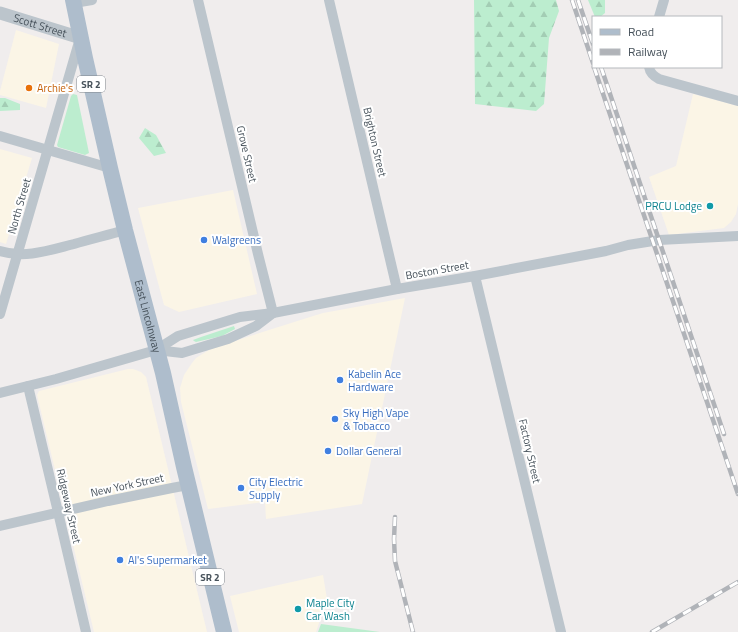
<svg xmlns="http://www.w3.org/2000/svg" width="738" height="632" viewBox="0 0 738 632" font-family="'Titillium Web',sans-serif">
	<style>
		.commercial { fill: #fbf5e6 }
		.grass { fill: #bcedcf }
		.forest { fill: url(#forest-firs) }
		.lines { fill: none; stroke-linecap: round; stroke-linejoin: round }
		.minor { stroke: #bcc5cc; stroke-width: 10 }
		.tertiary { stroke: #bcc5cc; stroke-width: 13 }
		.primary { stroke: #aebdcc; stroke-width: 16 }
		.rail-casing { stroke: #b0b3b8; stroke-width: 4.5 }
		.rail { stroke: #fff; stroke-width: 3; stroke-dasharray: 9; stroke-linecap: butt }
		.food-dot { fill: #e8710a; stroke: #fff; stroke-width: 1.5 }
		.culture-dot { fill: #0f9aa8; stroke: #fff; stroke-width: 1.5 }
		.shop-dot { fill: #3f7fe0; stroke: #fff; stroke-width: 1.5 }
		.labels { text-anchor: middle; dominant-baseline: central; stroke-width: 4; stroke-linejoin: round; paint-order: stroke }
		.shield { fill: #fff; stroke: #7e858c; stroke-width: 1 }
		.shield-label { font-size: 10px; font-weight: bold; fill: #46515a }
		.street-label { font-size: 11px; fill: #46515a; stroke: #fff }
		.food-label { font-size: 11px; fill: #c56008; stroke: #fff; text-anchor: start }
		.culture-label { font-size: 11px; fill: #0d838f; stroke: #fff; text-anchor: end }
		.shop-label { font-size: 11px; fill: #366cbe; stroke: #fff; text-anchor: start }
	</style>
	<defs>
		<pattern id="forest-firs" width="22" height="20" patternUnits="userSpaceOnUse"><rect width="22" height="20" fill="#bcedcf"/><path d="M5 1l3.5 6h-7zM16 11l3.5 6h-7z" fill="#a3cdb4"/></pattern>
	</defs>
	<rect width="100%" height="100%" fill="#f0eded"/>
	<!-- commercial -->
	<g class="commercial">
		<path d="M16,30L59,44L46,108L0,95V91Z"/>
		<path d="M693,94L738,106V204L736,214L731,222L724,228L669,235L649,177L676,166Z"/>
		<path d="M0,149L32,158L6,244L0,242Z"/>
		<path d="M233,190L257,294L179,312L164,305L138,208Z"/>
		<path d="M405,298L362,504L266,519L265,502L208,509L181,402L180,388L184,375L192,363L196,358L209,350L222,345L310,317L323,313Z"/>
		<path d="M128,369H133L141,372L146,377L207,632H94L37,395L39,391Z"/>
		<path d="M323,575L327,599L316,632H239L230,596Z"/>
	</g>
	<!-- grass -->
	<g class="grass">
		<path d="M73,94L77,95L89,153L85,155L58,147L57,145L71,96Z"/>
		<path d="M234,326L235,329L222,336L196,342L194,341L193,340L201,337Z"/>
		<path d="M321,624L380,632H318Z"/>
	</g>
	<!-- forest -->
	<g class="forest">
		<path d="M474,0H556L559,11L549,38L544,104L536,111L475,104Z"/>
		<path d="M588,0H605V13L600,17H595Z"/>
		<path d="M0,98H5L20,104V110L0,111Z"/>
		<path d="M145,128L156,135L166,153L154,156L139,138Z"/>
	</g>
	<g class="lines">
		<!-- minor -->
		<g class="minor">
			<path d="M198,0L258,254L273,313"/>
			<path d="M329,0L397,289"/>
			<path d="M74,3L92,0"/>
			<path d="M659,17L664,0"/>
			<path d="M649,67C650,73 653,76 659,79L738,101"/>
			<path d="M0,136L110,168"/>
			<path d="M0,251C25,259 50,250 74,244C91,239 108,235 125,230"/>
			<path d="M475,276L561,632"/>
			<path d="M0,314L79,42"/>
			<path d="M156,350L182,353L228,339L256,326L273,313"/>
			<path d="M28,386L58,512L86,632"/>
			<path d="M0,393L56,379L156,350L178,336L240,317L273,313L397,289L475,276L606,251L628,245L659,240L738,236"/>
			<path d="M0,526L108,501L172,488L188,485"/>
		</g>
		<!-- tertiary -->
		<path class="tertiary" id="s1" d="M0,13L81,38"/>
		<!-- primary -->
		<path class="primary" id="s2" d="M73,0L85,58L110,168L125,230L163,373L184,467L224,632"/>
		<defs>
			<g id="rail">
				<path d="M572,0L593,63"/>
				<path d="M578,0L593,44"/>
				<path d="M594,67L738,494"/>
				<path d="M601,67L724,434"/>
				<path d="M395,517L394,539L395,561L413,632"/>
				<path d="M652,632L738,582"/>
			</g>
		</defs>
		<!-- rail casing -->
		<use href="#rail" class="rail-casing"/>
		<!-- rail -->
		<use href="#rail" class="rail"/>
	</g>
	<!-- markers -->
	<circle class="food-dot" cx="29" cy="88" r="4"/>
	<g class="culture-dot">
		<circle cx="710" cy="206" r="4"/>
		<circle cx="298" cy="609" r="4"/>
	</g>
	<g class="shop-dot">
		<circle cx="204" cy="240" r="4"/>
		<circle cx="340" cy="380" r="4"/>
		<circle cx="335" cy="419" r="4"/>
		<circle cx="328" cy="451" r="4"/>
		<circle cx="241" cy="488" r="4"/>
		<circle cx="120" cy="560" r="4"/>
	</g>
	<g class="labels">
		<!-- shield labels -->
		<g class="shield">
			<rect x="77" y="76" width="28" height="16" rx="3"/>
			<rect x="196" y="569" width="28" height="16" rx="3"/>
		</g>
		<g class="shield-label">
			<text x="91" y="84">SR 2</text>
			<text x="210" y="577">SR 2</text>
		</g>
		<!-- street labels -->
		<g class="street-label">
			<text stroke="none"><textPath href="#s1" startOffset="42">Scott Street</textPath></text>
			<text transform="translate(375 142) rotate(77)">Brighton Street</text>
			<text transform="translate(247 154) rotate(77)">Grove Street</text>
			<text transform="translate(19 206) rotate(-74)">North Street</text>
			<text transform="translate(437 270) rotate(-10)">Boston Street</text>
			<text stroke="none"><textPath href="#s2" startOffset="325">East Lincolnway</textPath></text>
			<text transform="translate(530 451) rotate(77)">Factory Street</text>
			<text transform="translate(127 485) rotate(-12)">New York Street</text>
			<text transform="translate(69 506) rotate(77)">Ridgeway Street</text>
		</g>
		<!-- food labels -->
		<g class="food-label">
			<text x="37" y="88">Archie's</text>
		</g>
		<!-- culture labels -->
		<g class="culture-label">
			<text x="702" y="206">PRCU Lodge</text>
			<text x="306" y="603" text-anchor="start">Maple City<tspan x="306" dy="13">Car Wash</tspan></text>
		</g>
		<!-- shop labels -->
		<g class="shop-label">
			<text x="212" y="240">Walgreens</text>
			<text x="348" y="374">Kabelin Ace<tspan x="348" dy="13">Hardware</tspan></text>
			<text x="343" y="413">Sky High Vape<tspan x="343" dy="13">&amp; Tobacco</tspan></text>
			<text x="336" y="451">Dollar General</text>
			<text x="249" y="482">City Electric<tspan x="249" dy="13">Supply</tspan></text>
			<text x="128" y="560">Al's Supermarket</text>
		</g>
	</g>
	<!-- legend -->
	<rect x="592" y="16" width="130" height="52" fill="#ffffff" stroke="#b5b9bd"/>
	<rect x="600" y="29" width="20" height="6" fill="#aebdcc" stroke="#b5b9bd"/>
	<text x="628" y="36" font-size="12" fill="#46515a">Road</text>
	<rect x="600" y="49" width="20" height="6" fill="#b0b3b8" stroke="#b5b9bd"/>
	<text x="628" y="56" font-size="12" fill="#46515a">Railway</text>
</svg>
